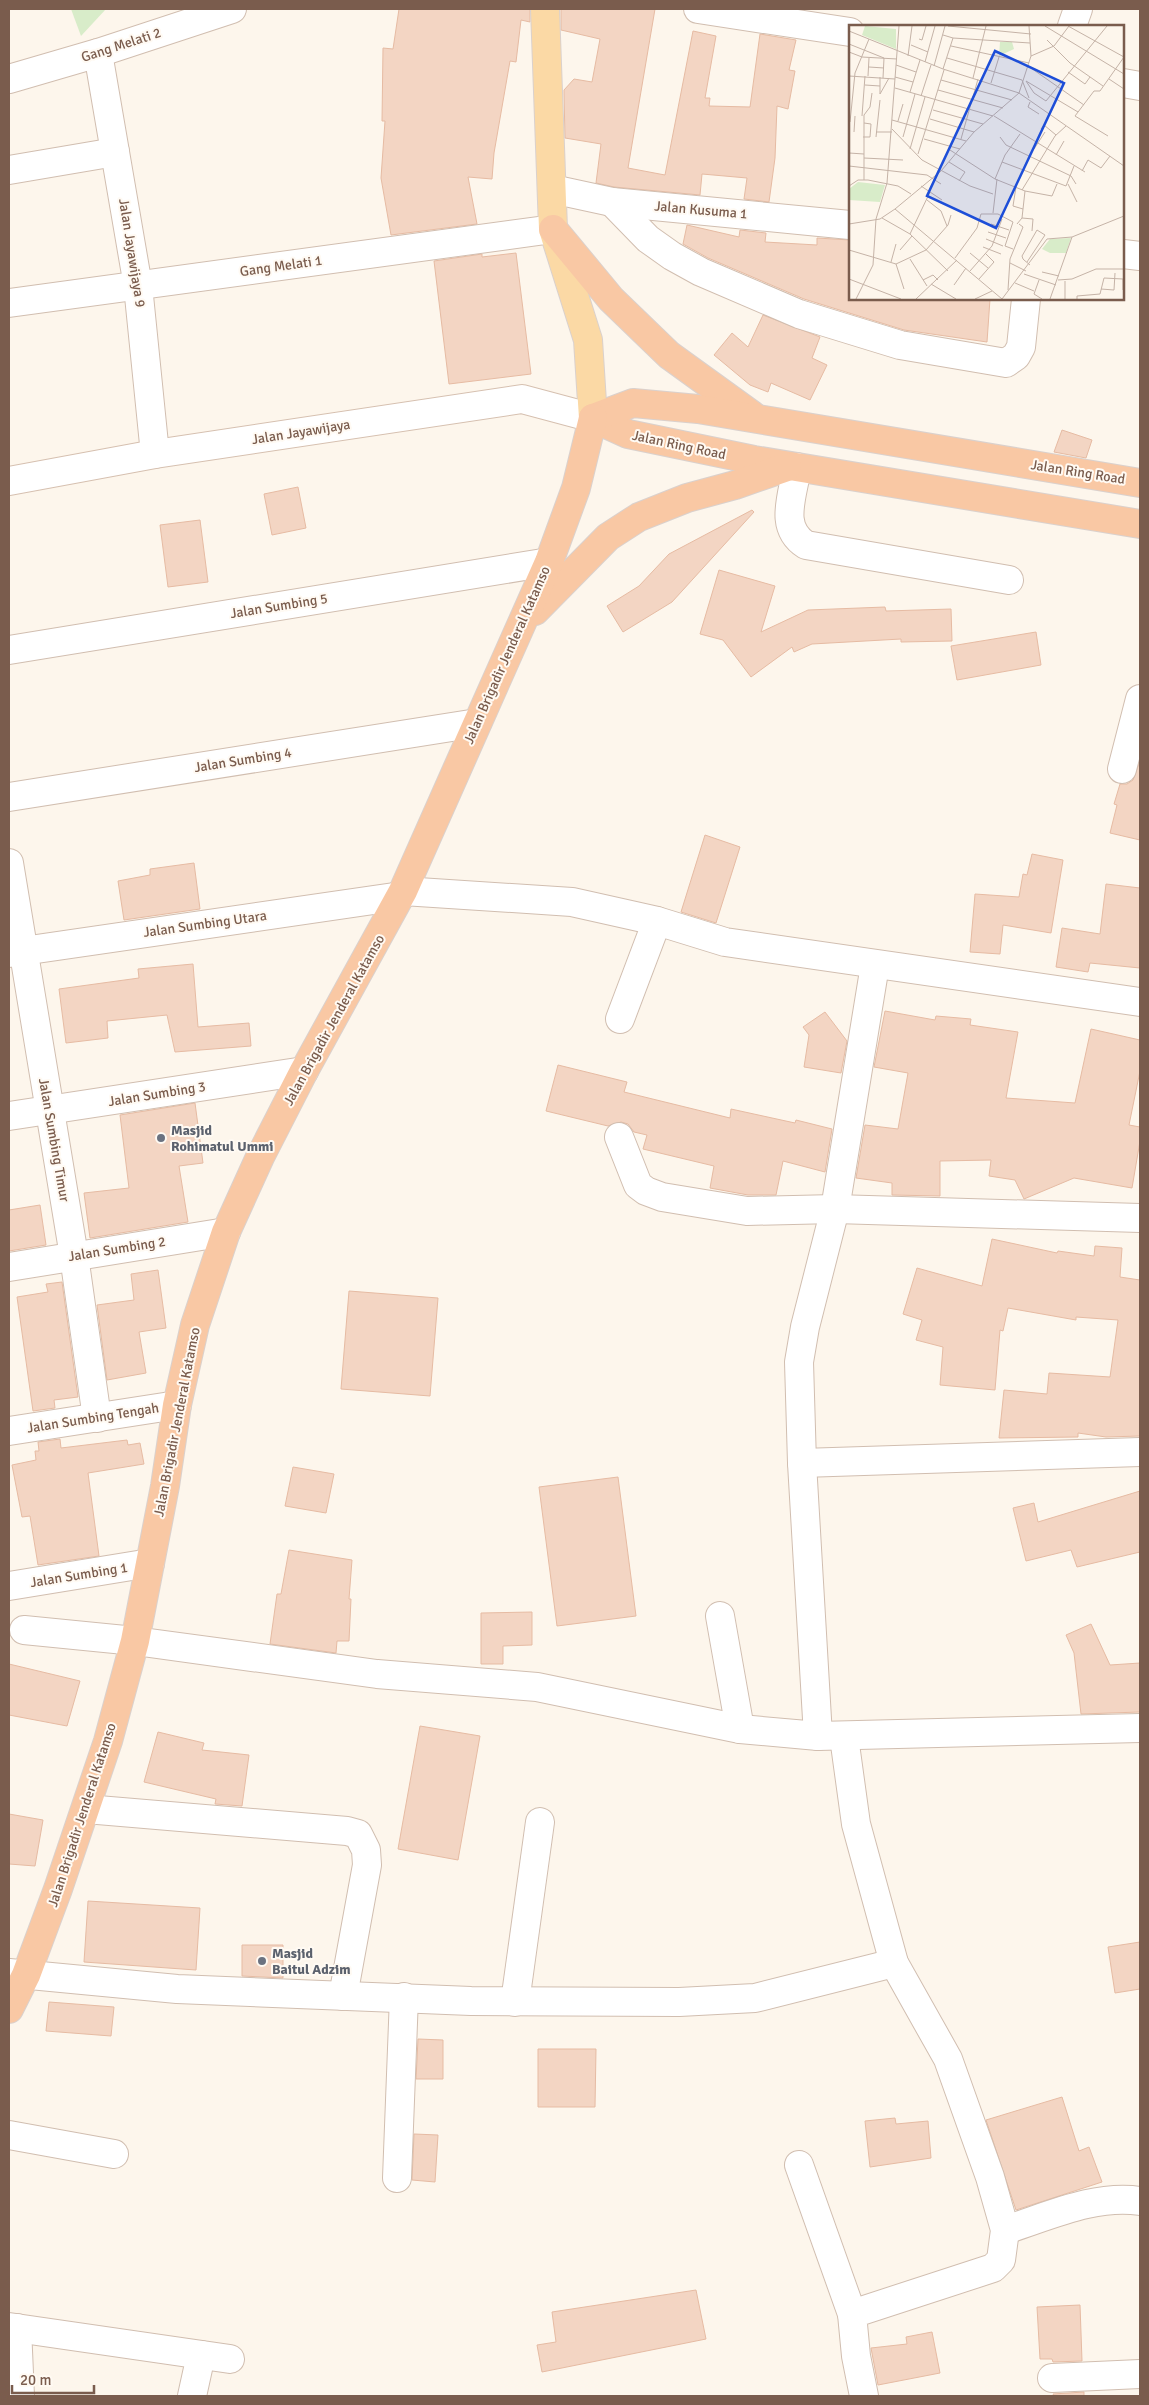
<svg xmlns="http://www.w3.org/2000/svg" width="1149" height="2405" viewBox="0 0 1149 2405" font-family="Signika,sans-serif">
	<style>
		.green { fill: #d8ecc9 }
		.building { fill: #f3d5c3; stroke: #e6bba3 }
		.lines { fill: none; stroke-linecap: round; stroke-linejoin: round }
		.minor-casing { stroke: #d1beb0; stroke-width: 30 }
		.secondary-casing { stroke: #d6c0b0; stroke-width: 30 }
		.primary-casing { stroke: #dad1cd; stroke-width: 30 }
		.trunk-casing { stroke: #dad1cd; stroke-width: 30 }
		.minor { stroke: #fff; stroke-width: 28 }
		.secondary { stroke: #fff; stroke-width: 28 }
		.primary { stroke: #fbd9a5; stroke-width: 28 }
		.trunk { stroke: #f9c8a4; stroke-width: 28 }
		.worship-dot { fill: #6b7280; stroke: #fffaf3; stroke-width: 2 }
		.labels { text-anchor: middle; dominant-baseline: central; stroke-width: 4; stroke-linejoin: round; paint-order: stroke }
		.street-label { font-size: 14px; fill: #7a5c4d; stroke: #fffaf3 }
		.worship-label { font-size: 14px; font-weight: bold; fill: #5b616d; stroke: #fffaf3; text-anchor: start }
		.inset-road { fill: none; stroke: #c5b3a7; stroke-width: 1 }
		.view { fill: #1d4ed8; fill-opacity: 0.15; stroke: #1d4ed8; stroke-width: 2.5 }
		.inset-edge { fill: none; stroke: #7a5c4d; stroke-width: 2.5 }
	</style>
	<rect width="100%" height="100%" fill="#fdf6ec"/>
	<!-- green -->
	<path class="green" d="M71,9H106L81,36Z"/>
	<!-- building -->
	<g class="building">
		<path d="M399,9H530V22L521,20L516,62L510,61L494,153L492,179L468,177L477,224L391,235L381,178L385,121H382L383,48L393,49Z"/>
		<path d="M561,9H655L628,168L665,175L693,31L716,36L705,98H710L709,106L750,107L760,34L796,40L789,70L795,71L788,109L777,106L775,158L769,202L744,199L747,178L702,174L700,195L614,187L596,183L601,144L565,138L564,94V90L574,79L592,82L600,39L561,30Z"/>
		<path d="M687,225L739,237L740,230L766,233L765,242L817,245V238L850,240V299H990L987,342L904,330L804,299L708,258L683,244Z"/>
		<path d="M516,253L531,374L449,384L434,261L482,254V257Z"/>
		<path d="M763,315L820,337L812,358L827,365L810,400L771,383L768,392L750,385L714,355L732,333L748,347Z"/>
		<path d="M1062,430L1092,440L1086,458L1054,452Z"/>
		<path d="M298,487L306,528L272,535L264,494Z"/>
		<path d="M752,510L754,512L672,602L623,632L607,606L639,586L669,554Z"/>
		<path d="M200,520L208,582L168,587L160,525Z"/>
		<path d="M719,570L775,586L761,632L808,610L885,607L886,611L951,609L952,641L901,642V639L812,644L794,652L792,647L751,677L723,640L700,634Z"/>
		<path d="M1036,632L1041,665L957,680L951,646Z"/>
		<path d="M1140,761V840L1110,833L1117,805L1114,804L1120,784H1127L1133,780Z"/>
		<path d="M705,835L740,847L716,923L681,912Z"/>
		<path d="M1032,854L1063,860L1051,933L1003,925L1000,954L970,952L975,894L1019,897L1023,874L1027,875Z"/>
		<path d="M194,863L200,909L124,920L118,881L150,875V869Z"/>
		<path d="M1106,884L1140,888V968L1090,963L1088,972L1056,967L1062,928L1100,934Z"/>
		<path d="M193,964L198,1027L249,1023L251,1046L175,1052L167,1015L107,1021L108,1038L66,1043L59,989L139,978L138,969Z"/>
		<path d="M885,1011L935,1020L936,1016L971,1019L970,1025L1018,1032L1006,1098L1075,1103L1091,1029L1140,1040V1071L1129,1125L1140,1127V1141L1132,1188L1074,1178L1024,1199L1015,1180L989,1176L991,1160L940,1161V1196L892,1195V1183L856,1178L865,1125L898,1129L908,1073L874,1067Z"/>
		<path d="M825,1012L847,1041L841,1073L804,1067L809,1035L803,1027Z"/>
		<path d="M558,1065L627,1082L624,1092L730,1118L731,1109L795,1123L796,1120L832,1129L825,1172L783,1161L776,1195H748L710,1188L714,1166L643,1149L647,1135L634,1132L628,1124L621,1122L608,1126L546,1111Z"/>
		<path d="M195,1103L203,1163L179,1166L188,1222L90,1238L84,1193L129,1188L120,1115Z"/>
		<path d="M40,1205L46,1245L9,1251V1210Z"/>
		<path d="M992,1239L1057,1253L1058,1251L1094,1256L1095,1246L1122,1248L1120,1277L1140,1280V1436L1106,1437L1078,1433V1437L999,1438L1004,1390L1047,1394L1049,1373L1110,1377L1118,1320L1076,1317V1320L1008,1308L1003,1331L1000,1330L995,1390L940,1385L943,1347L916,1340L922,1320L903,1314L917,1268L982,1286Z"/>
		<path d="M158,1270L166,1328L139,1332L146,1373L107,1380L97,1305L134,1300L131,1274Z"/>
		<path d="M62,1282L78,1397L54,1400L55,1408L33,1411L17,1297L48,1292L46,1284Z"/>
		<path d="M349,1291L438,1298L430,1396L341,1389Z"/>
		<path d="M60,1439L61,1448L127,1440L128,1445L140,1443L144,1464L88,1473L99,1556L38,1565L30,1516L22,1517L12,1465L36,1460L35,1451H39L38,1442Z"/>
		<path d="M293,1467L334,1474L326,1513L285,1506Z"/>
		<path d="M618,1477L636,1616L557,1626L539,1487Z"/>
		<path d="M1140,1491V1552L1077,1567L1071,1550L1026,1561L1013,1508L1034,1503L1038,1522Z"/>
		<path d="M289,1550L352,1560L349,1599H351L349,1641H337L336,1653L270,1644L277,1594H281Z"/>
		<path d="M532,1612V1645L503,1646V1664H481V1613Z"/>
		<path d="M1091,1624L1110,1665L1140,1663V1712L1081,1714L1074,1653L1066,1635Z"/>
		<path d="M9,1664L80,1681L67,1726L9,1715Z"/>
		<path d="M420,1726L480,1736L458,1860L398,1849Z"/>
		<path d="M158,1732L204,1743L202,1750L249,1755L242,1806L215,1804L216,1799L144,1782Z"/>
		<path d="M9,1814L43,1820L35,1866L9,1864Z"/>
		<path d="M88,1901L200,1908L196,1970L84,1962Z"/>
		<path d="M1140,1942V1989L1115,1993L1108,1947Z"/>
		<path d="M242,1945H283V1978L242,1976Z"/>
		<path d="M49,2002L114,2007L111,2036L46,2031Z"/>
		<path d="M418,2039L443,2040V2079H416Z"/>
		<path d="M538,2049H596L595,2107H538Z"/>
		<path d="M1062,2097L1079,2151L1089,2147L1102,2182L1016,2210L986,2120Z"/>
		<path d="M895,2118L896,2124L928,2121L931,2158L870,2167L865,2121Z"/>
		<path d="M414,2134L438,2135L435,2182L412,2180Z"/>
		<path d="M696,2290L706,2339L542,2372L537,2345L556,2342L552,2312Z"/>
		<path d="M1080,2305L1082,2361L1053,2362L1052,2359H1040L1037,2307Z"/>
		<path d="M932,2332L940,2373L878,2385L871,2348L907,2344L906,2337Z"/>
		<path d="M1084,2392V2396H1054L1053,2394Z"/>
	</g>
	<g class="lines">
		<defs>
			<g id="minor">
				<path d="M698,9L850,32"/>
				<path d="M1072,26L1078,9"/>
				<path d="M98,53L138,286L155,454"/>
				<path d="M9,79L98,53L232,9"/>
				<path d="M1123,83L1140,86"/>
				<path d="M9,170L115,152"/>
				<path d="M552,189L612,202L850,225"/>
				<path d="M612,202L648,239L672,256L701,272L799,314L900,345L1006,363L1016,356L1021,347L1026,299"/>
				<path d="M1123,254L1140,256"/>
				<path d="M9,303L553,229"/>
				<path d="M797,467C793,496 778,527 806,545L1009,580"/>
				<path d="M9,650L549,562"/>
				<path d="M1122,769L1140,699"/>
				<path d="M9,797L477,723"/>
				<path d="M9,863L74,1256L97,1418"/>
				<path d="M403,891L572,902L657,921L725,942L1140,1002"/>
				<path d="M9,953L401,896"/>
				<path d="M620,1019L657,921"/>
				<path d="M9,1116L304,1071"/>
				<path d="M619,1137L638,1185L646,1191L662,1197L747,1211L835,1209L1140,1218"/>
				<path d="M9,1267L226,1232"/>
				<path d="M9,1431L177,1405"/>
				<path d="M802,1463L1140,1452"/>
				<path d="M9,1586L150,1563"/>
				<path d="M720,1616L740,1729"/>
				<path d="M24,1630L135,1641L377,1674L537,1687L740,1729L818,1736L1140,1728"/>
				<path d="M818,1736L802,1463L799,1362L805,1327L835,1209L875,965"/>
				<path d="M844,1737L856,1824L894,1963L948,2059L990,2177L1005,2230L1001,2260L993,2268L852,2314L856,2356L864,2396"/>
				<path d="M86,1809L347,1831L358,1834L366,1850L367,1865L343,1996"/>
				<path d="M9,1973L177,1989L471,2001L679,2002L755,1998L894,1963"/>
				<path d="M515,2002L540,1822"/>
				<path d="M9,2135L114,2154"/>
				<path d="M799,2165L852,2314"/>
				<path d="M397,2178L404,1997"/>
				<path d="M1005,2230C1047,2217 1095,2194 1140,2201"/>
				<path d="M9,2327L230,2359"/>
				<path d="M17,2328L20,2396"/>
				<path d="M1052,2378L1140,2374"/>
				<path d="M192,2396L201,2355"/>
			</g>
			<path id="secondary" d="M9,481L155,454L522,399L593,418"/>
			<path id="primary" d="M545,9L553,229L588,340L593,418"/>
			<g id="trunk">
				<path d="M553,229L611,299L669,355L752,415"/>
				<path d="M593,418L628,434L754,460L1140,524"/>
				<path d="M593,418L633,403L698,409L1140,483"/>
				<path d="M535,611L608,537L639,517L687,498L735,485L787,467"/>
				<path d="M9,2009L26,1975L58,1889L108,1741L135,1641L165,1486L177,1405L195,1325L226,1232L260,1157L304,1071L403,891L549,562L576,488L593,418"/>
			</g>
		</defs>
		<!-- minor casing -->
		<use href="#minor" class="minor-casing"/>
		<!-- secondary casing -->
		<use href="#secondary" class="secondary-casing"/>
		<!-- primary casing -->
		<use href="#primary" class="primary-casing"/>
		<!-- trunk casing -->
		<use href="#trunk" class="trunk-casing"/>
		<!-- minor -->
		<use href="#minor" class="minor"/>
		<!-- secondary -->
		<use href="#secondary" class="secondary"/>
		<!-- primary -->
		<use href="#primary" class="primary"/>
		<!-- trunk -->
		<use href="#trunk" class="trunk"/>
	</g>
	<!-- markers -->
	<g class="worship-dot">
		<circle cx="161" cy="1138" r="5"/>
		<circle cx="262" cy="1961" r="5"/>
	</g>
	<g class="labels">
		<!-- street labels -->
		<g class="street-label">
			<text transform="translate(121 45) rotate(-18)">Gang Melati 2</text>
			<text transform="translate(701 210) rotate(5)">Jalan Kusuma 1</text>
			<text transform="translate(132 253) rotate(81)">Jalan Jayawijaya 9</text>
			<text transform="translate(281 266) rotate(-8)">Gang Melati 1</text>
			<text transform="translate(301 432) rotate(-9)">Jalan Jayawijaya</text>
			<text transform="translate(679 445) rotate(12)">Jalan Ring Road</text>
			<text transform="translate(1078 472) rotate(9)">Jalan Ring Road</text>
			<text transform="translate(279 606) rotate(-9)">Jalan Sumbing 5</text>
			<text transform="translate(507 655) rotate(-66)">Jalan Brigadir Jenderal Katamso</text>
			<text transform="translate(243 760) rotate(-9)">Jalan Sumbing 4</text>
			<text transform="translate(205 924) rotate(-8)">Jalan Sumbing Utara</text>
			<text transform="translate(334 1020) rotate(-61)">Jalan Brigadir Jenderal Katamso</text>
			<text transform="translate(157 1094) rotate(-9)">Jalan Sumbing 3</text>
			<text transform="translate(54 1140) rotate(80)">Jalan Sumbing Timur</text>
			<text transform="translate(117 1249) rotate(-9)">Jalan Sumbing 2</text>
			<text transform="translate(93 1418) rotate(-9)">Jalan Sumbing Tengah</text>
			<text transform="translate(177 1422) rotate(-79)">Jalan Brigadir Jenderal Katamso</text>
			<text transform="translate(79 1575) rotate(-9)">Jalan Sumbing 1</text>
			<text transform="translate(82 1815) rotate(-72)">Jalan Brigadir Jenderal Katamso</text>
		</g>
		<!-- worship labels -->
		<g class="worship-label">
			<text x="171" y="1130">Masjid<tspan x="171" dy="16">Rohimatul Ummi</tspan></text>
			<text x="272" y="1953">Masjid<tspan x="272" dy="16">Baitul Adzim</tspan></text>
		</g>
	</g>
	<!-- overview -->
	<g transform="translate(849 25)">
		<rect width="275" height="275" fill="#fdf6ec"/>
		<path d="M16,1L47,4V24L13,10ZM151,17H163L165,24L150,31ZM9,157L36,160L31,177L0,175V164ZM222,213L217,228H201L193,224L201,214Z" fill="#d8ecc9"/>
		<path class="inset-road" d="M99,1L182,9M196,1L275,49M219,1L275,32M0,6L94,44L170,68L182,31L180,1M94,10L104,13L181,18M70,14L73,15L77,1M198,15L221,38L254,61M0,19L35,33L34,53M62,20L79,27M102,21L180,38M0,27L13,32L48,34M59,31L63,1M182,31L205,21L220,1M98,33L173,55M76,37L86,1M47,40L67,47M85,41L96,1M179,41L235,80M20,42L35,43M94,44L104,13M219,47L236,59L241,52M0,51L46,54M19,51L20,33M46,52L64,57M124,53L137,1M260,54L275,64M92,55L163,75M173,55L180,73M177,56L185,68L197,76L258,1M177,56L229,87M142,58L150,32M16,60L31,61M46,63L144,91M89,65L154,83M61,67L71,35M170,68L275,141M31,69L40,53M31,69V52M72,71L82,40M181,77L179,82L190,89M84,85L134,99M15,90L21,82L23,68M13,91L16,51M145,91L236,147M81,94L125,107M43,95L117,116M49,96L54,79M1,97L6,48L20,14M43,104L73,135L121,161L144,169M192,104L195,100L207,110M5,107L6,91M27,107H43M259,111L226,91L245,66H251L275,32M14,112H21L22,99L15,98M27,112L31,75M54,112L66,69M151,112L157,120L222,151L227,159M75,114L111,124M112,114L129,54M61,124L76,72M185,124L196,107M101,125L146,154L176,166L203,171L208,159M0,128L15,129M69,129L95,45M207,130L215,116M15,133L54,135M100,137L116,147L110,156M153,137L217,161L225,141M0,141L78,150L92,159M233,146L239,135L252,143L261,131M146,154L156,130L171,109M15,155V90M219,159L228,177M0,161L9,155H19L49,161L62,169M72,161L93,175M167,162L164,181L174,184M173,165L206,111L217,101M78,175L92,186L98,201M46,184L153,274L198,214L223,212L275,191M144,188L148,154M33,193L61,209L99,246M173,193L184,194L183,206M0,199L31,194L46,184L92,146L125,107L170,68M142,199L160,205M168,199L173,193L176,166M139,207L157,213M61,209L81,167M137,214L154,221M134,222L152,229M0,225L47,239L77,225L99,200L102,190M51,225L63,211M121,228L139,243M106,233L128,203L132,189H149L164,197L156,221L164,224M61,234L78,261M42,237L47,219M178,237L196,210L188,205L173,231L174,234L175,235L181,240M161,238L177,246M47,239L55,264M121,246L143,221L153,194M193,247L210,251M175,249L207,260M0,254L52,274M130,254L145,237L136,228M74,255L84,250L89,255M190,255L185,269L193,274M209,255L223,254L247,244H275M166,258L185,266M82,259L107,274M105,260L117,243M252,264L265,265L266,248M159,265L161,234L174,202L170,199M7,274L24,240L27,194L38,158L50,1M67,274L108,235M126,274L143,266M201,274L223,212M216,274V256M228,274V271L251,269L255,253L274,254V265"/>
		<path class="view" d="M146,26L215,58L147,203L78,171Z"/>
		<rect width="275" height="275" class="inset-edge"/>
	</g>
	<!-- border -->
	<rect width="1149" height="2405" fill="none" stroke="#7a5c4d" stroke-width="20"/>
	<!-- scale -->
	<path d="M12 2385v8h82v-8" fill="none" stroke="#7a5c4d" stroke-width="2.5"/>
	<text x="20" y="2385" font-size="15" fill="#7a5c4d" stroke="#fffaf3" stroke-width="4" paint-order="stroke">20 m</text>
</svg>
